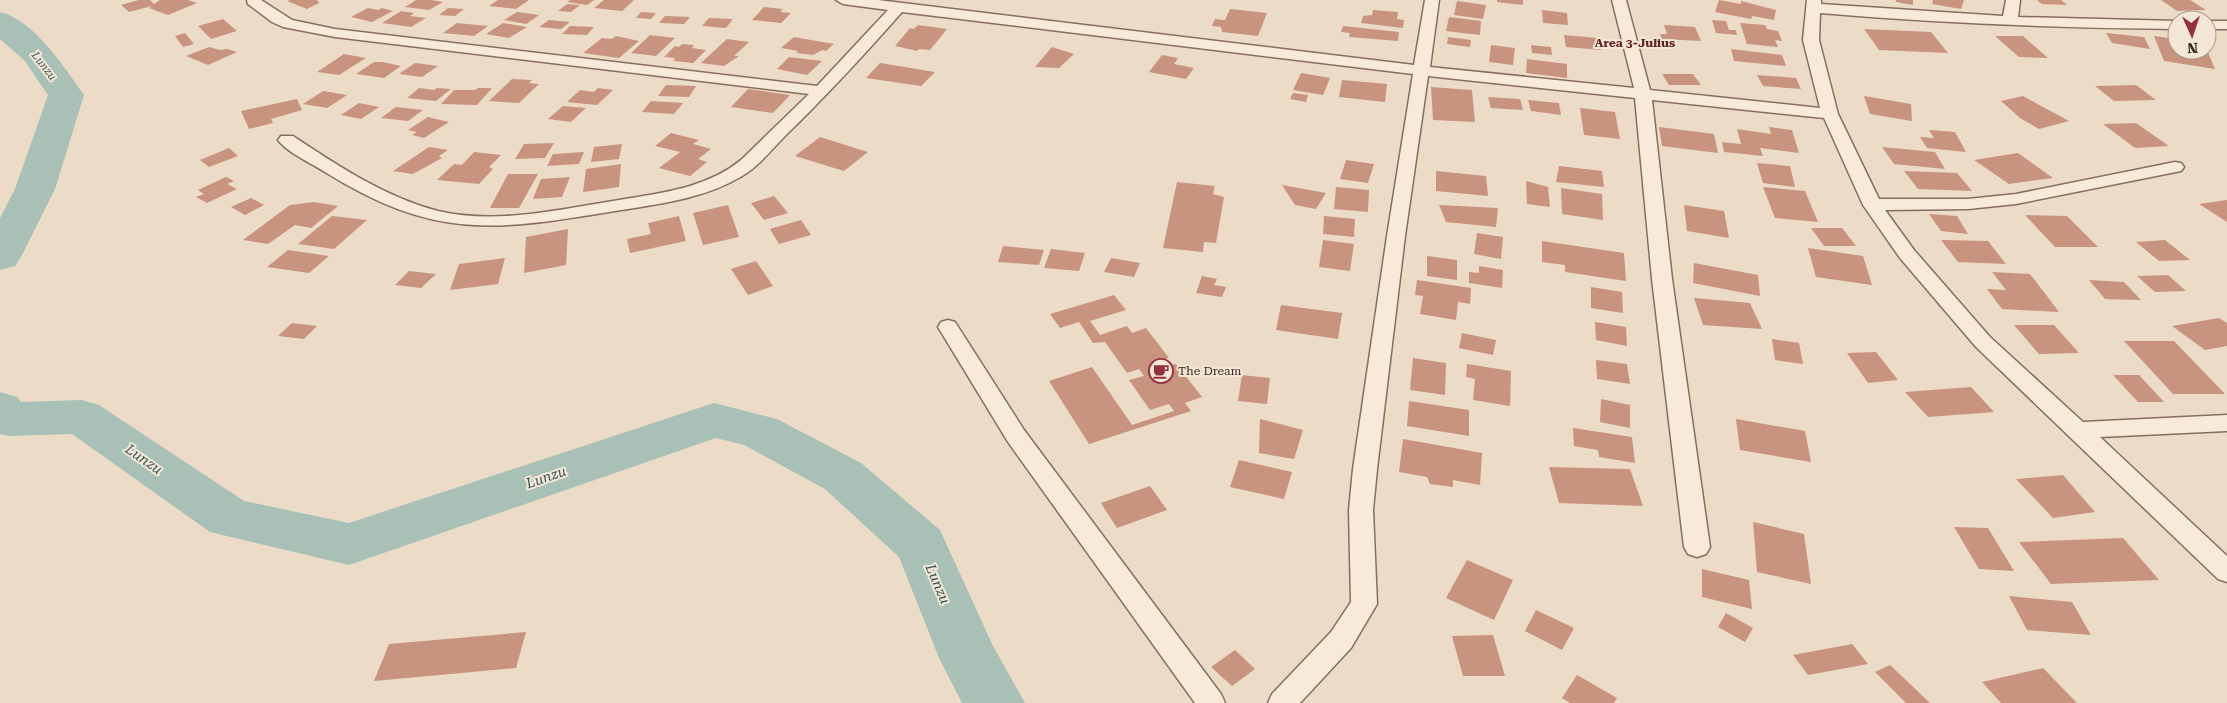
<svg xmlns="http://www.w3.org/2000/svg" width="2227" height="703" viewBox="0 0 2227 703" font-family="'Roboto Serif',serif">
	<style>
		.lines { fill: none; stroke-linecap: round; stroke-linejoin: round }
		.river { fill: #a8c0b6; fill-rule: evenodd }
		.building { fill: #c8937f }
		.street-casing { stroke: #876d5d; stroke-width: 3 }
		.street { fill: #f7eada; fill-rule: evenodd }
		.labels { text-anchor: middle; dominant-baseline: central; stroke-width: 4; stroke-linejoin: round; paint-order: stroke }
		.far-water-label { font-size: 11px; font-style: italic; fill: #30574f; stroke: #f4e7d7 }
		.far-quarter-label { font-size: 12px; font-weight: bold; fill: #632622; stroke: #f4e7d7 }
		.poi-label { font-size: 12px; fill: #382820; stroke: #f4e7d7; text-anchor: start }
		.water-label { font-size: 14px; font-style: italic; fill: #30574f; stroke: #f4e7d7 }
	</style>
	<rect width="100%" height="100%" fill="#ecdcc7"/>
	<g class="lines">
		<!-- river -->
		<g class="river">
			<path d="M0,12C35,21 64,67 84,95L55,189L21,257L15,266L0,270V218L15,189L48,95L24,60L0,39Z"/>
			<path d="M0,392L17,397L21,402L82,400L99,405L244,501L349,523L714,403L777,419L861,463L940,530L993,646L1025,703H962L939,658L899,557L825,489L744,445L716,438L349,565L210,532L72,434L9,436L0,434Z"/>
		</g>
	</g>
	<!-- building -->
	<g class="building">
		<path d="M139,0H150L154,4L160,0H188L197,3L168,15L149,8L152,6L129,12L121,5Z"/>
		<path d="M291,0H317L319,3L307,9L287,1Z"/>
		<path d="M416,0H431L443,2L429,10L405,7Z"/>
		<path d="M498,0H529L516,9L489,6Z"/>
		<path d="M570,0H594L587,5L567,2Z"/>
		<path d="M604,0H634L622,11L594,8Z"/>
		<path d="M1497,0H1523V5L1497,2Z"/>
		<path d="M1719,0L1741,4V1L1776,10L1774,20L1752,16L1751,19L1715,12Z"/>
		<path d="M1896,0H1913V5L1896,2Z"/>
		<path d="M1933,0H1964L1961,9L1932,4Z"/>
		<path d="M2037,0H2061L2067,5L2042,4Z"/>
		<path d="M2161,0H2190L2206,10L2177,11Z"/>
		<path d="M1457,1L1486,5L1483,19L1454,15Z"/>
		<path d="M567,4L580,5L571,12L558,11Z"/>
		<path d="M764,7L783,9L780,12L791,13L781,23L752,20Z"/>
		<path d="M368,8L378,10L382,8L393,11L372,22L351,17Z"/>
		<path d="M448,8L464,9L455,16L439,15Z"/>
		<path d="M1230,9L1267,13L1258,36L1222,32L1221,27L1212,26L1215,19L1225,20Z"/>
		<path d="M1373,10L1398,12L1397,19L1404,20L1403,28L1361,23L1363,16L1372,15Z"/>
		<path d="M1542,10L1567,13L1568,25L1543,23Z"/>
		<path d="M401,11L414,13L410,16L426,18L411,27L382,23Z"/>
		<path d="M517,12L539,15L526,24L504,20Z"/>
		<path d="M641,12L656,13L651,19L636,18Z"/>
		<path d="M665,16L690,17L684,24L659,23Z"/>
		<path d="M1449,17L1481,21L1480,35L1446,31Z"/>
		<path d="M709,18L733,19L726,28L702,26Z"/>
		<path d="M223,19L237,31L211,39L198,26Z"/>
		<path d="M549,20L570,22L561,29L539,27Z"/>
		<path d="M1712,20L1726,21L1729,30H1736L1737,35L1716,33Z"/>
		<path d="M457,23L488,26L474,36L443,33Z"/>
		<path d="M503,23L527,27L509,38L486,34Z"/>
		<path d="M1740,23L1765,25L1767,29L1778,31L1782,41L1775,40L1778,47L1747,44Z"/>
		<path d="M918,25L947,29L930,50L919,49L917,51L895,46L910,28L914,29Z"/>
		<path d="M1664,25L1695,27L1701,41L1662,39L1660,34H1667Z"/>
		<path d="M570,26L594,27L587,35L562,34Z"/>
		<path d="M1343,26L1399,32L1398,41L1349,37L1350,33L1341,32Z"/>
		<path d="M1864,29L1931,32L1948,53L1879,50Z"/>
		<path d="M185,33L194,44L183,47L175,36Z"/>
		<path d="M2106,33L2144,37L2150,49L2112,43Z"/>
		<path d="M650,35L675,38L656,56L631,53Z"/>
		<path d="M1564,35L1598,38L1601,50L1566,47Z"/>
		<path d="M616,36L639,41L619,58L583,53L602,38L612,39Z"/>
		<path d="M1995,36H2023L2048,58L2019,57Z"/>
		<path d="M2154,36L2177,39V50H2207L2215,69L2164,61Z"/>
		<path d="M794,37L834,44L826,51L822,50L813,55L796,53L798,51L781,48Z"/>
		<path d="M1448,37L1471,40L1470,47L1447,44Z"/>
		<path d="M727,39L749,42L734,56H739L724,66L701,63Z"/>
		<path d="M682,44L694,45L692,48L706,50L693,63L674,61L675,58L664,57L675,46L679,47Z"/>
		<path d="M1491,45L1515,48L1513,65L1489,62Z"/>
		<path d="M1531,45L1551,47L1552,55L1532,53Z"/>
		<path d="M209,47L220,50L227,49L237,52L208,65L186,56Z"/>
		<path d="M1052,47L1074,54L1059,68L1035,67Z"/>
		<path d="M1731,49L1782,55L1786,66L1734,61Z"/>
		<path d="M344,54L366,58L339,75L317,72Z"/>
		<path d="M1162,55L1178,58L1174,64L1194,68L1186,79L1149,72Z"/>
		<path d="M789,57L822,61L807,75L777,69Z"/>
		<path d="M1527,59L1567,64V78L1526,73Z"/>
		<path d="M374,62H383L401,66L384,78L356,74Z"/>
		<path d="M415,63L438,66L422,77L399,74Z"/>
		<path d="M880,63L935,72L921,86L866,78Z"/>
		<path d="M1301,73L1330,78L1323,95L1293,90Z"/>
		<path d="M1662,74H1693L1701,85H1669Z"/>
		<path d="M1757,75L1796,78L1801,89L1763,86Z"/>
		<path d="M512,79L532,80L529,83L539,84L519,103L489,101Z"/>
		<path d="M1342,80L1387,84L1385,102L1339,97Z"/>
		<path d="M666,85L696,86L689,97L658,96Z"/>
		<path d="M2136,85L2156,100L2114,101L2095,86Z"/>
		<path d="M1431,87L1472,90L1475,122L1433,120Z"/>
		<path d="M419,88L434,90L437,88L451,89L436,101L407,98Z"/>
		<path d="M478,88H492L477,105L441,104L454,90H475Z"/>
		<path d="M598,88L613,90L597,105L567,102L580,90L594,92Z"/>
		<path d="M748,89L790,95L773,113L731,107Z"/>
		<path d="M323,91L347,95L327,108L303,104Z"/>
		<path d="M1293,93L1308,95L1306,102L1290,99Z"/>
		<path d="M1864,96L1911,104L1912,121L1870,114Z"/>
		<path d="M2023,96L2069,121L2039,129L2020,118L2001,101Z"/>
		<path d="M1488,97L1520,99L1523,110L1491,108Z"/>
		<path d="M297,99L302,110L271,119L273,123L249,129L241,111Z"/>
		<path d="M1528,100L1559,103L1561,115L1531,111Z"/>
		<path d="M651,101L683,103L674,114L642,112Z"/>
		<path d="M359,103L379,107L361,119L341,115Z"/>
		<path d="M563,106L586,108L571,122L548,119Z"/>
		<path d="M396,107L423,110L408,121L381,118Z"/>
		<path d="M1580,108L1615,112L1620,139L1584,135Z"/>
		<path d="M428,117L449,122L424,138L412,135L417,132L408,130Z"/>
		<path d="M2136,123L2169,146L2135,148L2103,124Z"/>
		<path d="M1659,127L1714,134L1718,153L1662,146Z"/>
		<path d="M1769,127L1792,130L1799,153L1760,148L1763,156L1724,152L1722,142L1741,144L1737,129L1771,134Z"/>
		<path d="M1929,130L1955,132L1966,152L1927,148L1920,137L1934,138Z"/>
		<path d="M671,133L699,140L693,144L711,149L698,159L707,162L690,176L659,168L680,152L655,146Z"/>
		<path d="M820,137L868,152L844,171L795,156Z"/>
		<path d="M554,143L545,158L515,159L524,144Z"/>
		<path d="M622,144L619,159L591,162L594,147Z"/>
		<path d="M429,147L448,150L439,156L442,158L413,174L393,171Z"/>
		<path d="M1882,147L1935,152L1945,169L1894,164Z"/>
		<path d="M229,148L238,156L209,167L200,160Z"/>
		<path d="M474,152L501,155L489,167L493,169L479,184L437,180L454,164L462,165Z"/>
		<path d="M584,152L579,164L547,166L553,154Z"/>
		<path d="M2018,153L2053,178L2009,184L1974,160Z"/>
		<path d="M1346,160L1374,164L1368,183L1340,179Z"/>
		<path d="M1757,163L1790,166L1795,187L1763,183Z"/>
		<path d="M621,164L619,187L583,192L586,169Z"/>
		<path d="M1559,166L1602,171L1604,187L1556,182Z"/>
		<path d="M1436,171L1486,176L1488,196L1436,191Z"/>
		<path d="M1904,171L1957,173L1972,191L1918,189Z"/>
		<path d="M508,174H538L519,208H490Z"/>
		<path d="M226,177L234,181L227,184L237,189L207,203L196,197L204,194L198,190Z"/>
		<path d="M570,177L562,197L533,199L541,179Z"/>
		<path d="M1526,181L1548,187L1550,207L1527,204Z"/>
		<path d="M1177,182L1215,186L1213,194L1224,197L1216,243L1204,242L1203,252L1163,248Z"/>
		<path d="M1282,185L1326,193L1316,209L1295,205Z"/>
		<path d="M1336,187L1369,190L1368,212L1334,209Z"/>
		<path d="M1763,187L1805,191L1818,222L1775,218Z"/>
		<path d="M1561,188L1602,194L1603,220L1562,214Z"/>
		<path d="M774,196L788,213L764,220L751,203Z"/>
		<path d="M251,198L264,205L245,215L231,207Z"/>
		<path d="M2227,200V222L2199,204Z"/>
		<path d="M314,202L338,206L311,228L295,225L268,244L243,240L290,205Z"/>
		<path d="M728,205L739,237L703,245L693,213Z"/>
		<path d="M1439,205L1498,208L1496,227L1446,222Z"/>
		<path d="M1684,205L1724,211L1729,238L1687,231Z"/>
		<path d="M1929,214L1957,216L1968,234L1941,231Z"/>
		<path d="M2025,215L2067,216L2098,247H2055Z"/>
		<path d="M332,216L367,220L334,249L298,244Z"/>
		<path d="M679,216L686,241L630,253L627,239L651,234L648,223Z"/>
		<path d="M1324,216L1355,219L1354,237L1323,234Z"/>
		<path d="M801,220L811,235L779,244L770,229Z"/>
		<path d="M1811,228H1842L1856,246H1824Z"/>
		<path d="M568,229L566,265L524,273L526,237Z"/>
		<path d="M1477,233L1503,237L1501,259L1474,254Z"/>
		<path d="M1323,240L1354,244L1350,271L1319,267Z"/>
		<path d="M1941,240L1988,241L2006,264L1958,262Z"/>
		<path d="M2165,240L2190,260L2159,261L2136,242Z"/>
		<path d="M1542,241L1624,253L1626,281L1565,272V265L1542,262Z"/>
		<path d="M1003,246L1044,250L1039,265L998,262Z"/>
		<path d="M1808,248L1863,256L1872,285L1816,277Z"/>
		<path d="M1051,249L1085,253L1079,271L1044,268Z"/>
		<path d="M288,250L329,256L309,273L267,267Z"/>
		<path d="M1427,256L1457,260V280L1427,276Z"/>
		<path d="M505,258L498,284L450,290L459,264Z"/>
		<path d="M1111,258L1140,263L1134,277L1104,272Z"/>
		<path d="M756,261L773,286L748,295L731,269Z"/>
		<path d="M1694,263L1758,275L1760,296L1693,283Z"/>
		<path d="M1479,266L1503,270L1502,288L1469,283V272L1479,273Z"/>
		<path d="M409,271L436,274L421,288L395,285Z"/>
		<path d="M1992,272L2030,274L2059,312L2002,309L1987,289L2006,290Z"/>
		<path d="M2168,275L2186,291L2155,292L2137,276Z"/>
		<path d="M1202,276L1217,279L1214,285L1226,287L1222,297L1196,293Z"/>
		<path d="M1417,280L1471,288L1470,304L1458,302L1456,320L1420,314L1423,296L1415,295Z"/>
		<path d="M2089,280L2124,282L2141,300L2105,299Z"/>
		<path d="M1591,287L1622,292L1623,313L1591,308Z"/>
		<path d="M1114,295L1126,310L1090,321L1100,335L1127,326L1132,333L1146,328L1169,358L1152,363L1157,369L1176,364L1202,397L1185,403L1191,411L1089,444L1049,381L1092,367L1132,425L1174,411L1169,404L1150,410L1129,380L1144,376L1139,369L1127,373L1105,342L1093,343L1079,322L1060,328L1050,314Z"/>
		<path d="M1694,298L1750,303L1762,329L1703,325Z"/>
		<path d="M1281,305L1342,313L1338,339L1276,330Z"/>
		<path d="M2219,318L2227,323V346L2205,350L2172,326Z"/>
		<path d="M1595,322L1626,327L1627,346L1596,340Z"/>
		<path d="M292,323L317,326L304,339L278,336Z"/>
		<path d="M2014,325H2054L2079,353L2039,354Z"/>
		<path d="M1462,333L1496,340L1493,355L1459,348Z"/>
		<path d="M1772,339L1799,343L1803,364L1775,360Z"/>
		<path d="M2124,341H2174L2225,394H2173Z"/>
		<path d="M1876,352L1898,380L1868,383L1847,353Z"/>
		<path d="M1413,358L1446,363L1445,395L1410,390Z"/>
		<path d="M1596,360L1627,364L1630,384L1597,379Z"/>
		<path d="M1467,364L1511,371L1510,406L1473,400L1475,379L1466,377Z"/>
		<path d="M1242,375L1270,378L1267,404L1238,401Z"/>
		<path d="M2113,375H2139L2164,402H2138Z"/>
		<path d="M1971,387L1994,412L1928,417L1905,392Z"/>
		<path d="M1601,399L1630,405V428L1600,422Z"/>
		<path d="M1409,401L1469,410V436L1407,426Z"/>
		<path d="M1260,419L1303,430L1294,459L1259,453Z"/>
		<path d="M1736,419L1805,431L1811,462L1740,450Z"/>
		<path d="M1573,428L1632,437L1635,463L1599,457L1598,450L1574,446Z"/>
		<path d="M1403,439L1482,453L1480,485L1453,480V487L1430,484L1427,477L1399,472Z"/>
		<path d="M1239,460L1292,472L1284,499L1230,487Z"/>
		<path d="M1549,467L1630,469L1643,506L1559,503Z"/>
		<path d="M2063,475L2095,512L2053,518L2016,479Z"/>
		<path d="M1150,486L1167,510L1117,528L1101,503Z"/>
		<path d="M1753,522L1804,534L1811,584L1757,572Z"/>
		<path d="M1954,527L1988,528L2014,571L1979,569Z"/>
		<path d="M2123,538L2159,580L2051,584L2019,542Z"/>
		<path d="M1467,560L1513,580L1494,620L1446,598Z"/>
		<path d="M1702,569L1749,580L1752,609L1702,597Z"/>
		<path d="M2009,596L2072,602L2091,635L2027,630Z"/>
		<path d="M1536,610L1574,628L1562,650L1525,631Z"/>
		<path d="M1726,613L1753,628L1745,642L1718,627Z"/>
		<path d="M526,632L516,668L374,681L389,644Z"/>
		<path d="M1493,635L1505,676H1463L1452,636Z"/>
		<path d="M1852,644L1868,664L1808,675L1793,655Z"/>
		<path d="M1235,650L1255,669L1232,686L1211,667Z"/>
		<path d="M1890,665L1930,703H1906L1875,672Z"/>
		<path d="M2043,668L2077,703H2001L1982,682Z"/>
		<path d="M1577,675L1617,698L1614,703H1570L1562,698Z"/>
	</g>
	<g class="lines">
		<defs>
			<g id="street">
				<path d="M247,0H261L292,20L335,29L817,86L888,10L843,4L836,0H878L1414,65L1425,0H1439L1430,67L1634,88L1612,0H1626L1650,90L1820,108L1803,40L1807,0H1821V4L2003,16L2006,0H2020L2018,17L2177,21V29C2058,28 1939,23 1820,13L1819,40L1838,114L1879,199H1968L2016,194L2175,162L2181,163L2184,167L2181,171L2016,204L1968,209L1885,210L1914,250L1990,337L2083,422L2227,415V431L2100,437L2227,556V582L2218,579L1976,347L1900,258L1863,205L1824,118L1652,100L1672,279L1710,547L1706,554L1697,557L1688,554L1684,547L1652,279L1635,98L1428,76L1405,236L1377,469L1373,510L1377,604L1351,648L1300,703H1268L1272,694L1331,632L1351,602L1349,510L1353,469L1387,236L1413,74L902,12C864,55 827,95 786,135C772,149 759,166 742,176C704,199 658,204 615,211C494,231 434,240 325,172C311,163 288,153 278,140L281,136H293C338,166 385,197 438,211C497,225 561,209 619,200C661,193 707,188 741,160L809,94L335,37L283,27L272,22L248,4Z"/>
				<rect x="2207" y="21" width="20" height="8"/>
				<path d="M948,320L955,322L1024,430L1221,694L1225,703H1195L1008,442L938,327L941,322Z"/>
			</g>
		</defs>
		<!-- street casing -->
		<use href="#street" class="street-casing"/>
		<!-- street -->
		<use href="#street" class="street"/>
	</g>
	<!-- icons -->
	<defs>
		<symbol id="cafe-ring" viewBox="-11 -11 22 22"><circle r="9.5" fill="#f4e7d7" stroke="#933140" stroke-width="1.5"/><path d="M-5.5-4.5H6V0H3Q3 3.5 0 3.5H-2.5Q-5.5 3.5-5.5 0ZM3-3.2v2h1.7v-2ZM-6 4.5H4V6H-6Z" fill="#933140"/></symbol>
	</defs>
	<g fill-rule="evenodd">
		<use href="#cafe-ring" x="1147" y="357" width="28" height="28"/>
	</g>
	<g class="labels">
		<!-- far-water labels -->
		<g class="far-water-label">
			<text transform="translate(44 66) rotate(52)">Lunzu</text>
		</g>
		<!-- far-quarter labels -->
		<g class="far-quarter-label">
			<text x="1635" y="43">Area 3-Julius</text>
		</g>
		<!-- poi labels -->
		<g class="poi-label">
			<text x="1178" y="371">The Dream</text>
		</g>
		<!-- water labels -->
		<g class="water-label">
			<text transform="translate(144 459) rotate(35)">Lunzu</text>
			<text transform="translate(546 477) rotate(-19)">Lunzu</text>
			<text transform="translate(938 584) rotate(67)">Lunzu</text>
		</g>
	</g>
	<!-- north arrow -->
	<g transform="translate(2192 35) rotate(177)"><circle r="24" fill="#f4e7d7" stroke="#a99b8e"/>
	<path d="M0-4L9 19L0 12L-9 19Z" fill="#933140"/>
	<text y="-8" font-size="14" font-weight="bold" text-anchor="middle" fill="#382820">N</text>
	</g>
</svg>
